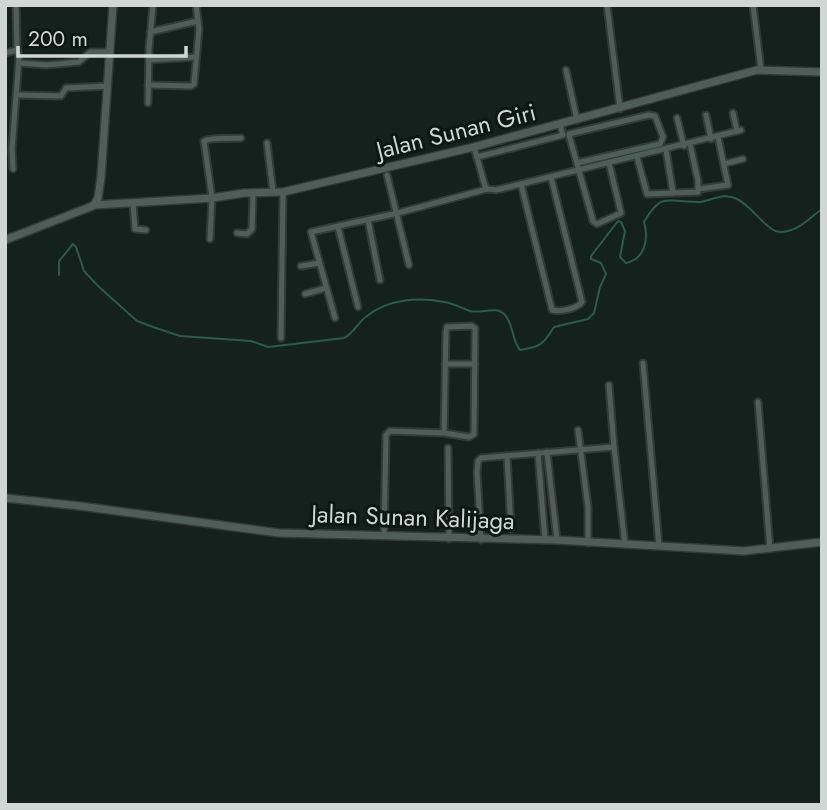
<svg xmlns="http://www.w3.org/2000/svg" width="827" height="810" viewBox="0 0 827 810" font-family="Jost,sans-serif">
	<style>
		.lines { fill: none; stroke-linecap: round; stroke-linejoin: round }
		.stream { stroke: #2a5b4b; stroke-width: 2 }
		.street-casing { stroke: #333b38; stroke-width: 9 }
		.secondary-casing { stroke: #333b38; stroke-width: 10 }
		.street { stroke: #505e59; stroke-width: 5 }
		.secondary { stroke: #505e59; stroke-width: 7 }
		.labels { text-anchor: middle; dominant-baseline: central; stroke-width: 6; stroke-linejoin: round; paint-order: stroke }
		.street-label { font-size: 24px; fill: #ced7d3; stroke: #0b1813 }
	</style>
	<rect width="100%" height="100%" fill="#14211c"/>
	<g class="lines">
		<!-- stream -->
		<path class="stream" d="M59,275V261L73,244L76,247L84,271L98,286L137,321L153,327L180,336L251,341L268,347L344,338C354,333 358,322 367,316C388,299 418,297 444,302C453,303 461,308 470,311C481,314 497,305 505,315C514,325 511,339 520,350C540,347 543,345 554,327L588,319L594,313L600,287L606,274L601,263L591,259V256L618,221L621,222L625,231L620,257L626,263C645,259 649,239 644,222C647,216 655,205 661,202C672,198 688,203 700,202C713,200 724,192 737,199C752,206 767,231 779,232C797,233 809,218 822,209"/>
		<defs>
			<g id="street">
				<path d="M16,5L17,50"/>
				<path d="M607,5L620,109"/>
				<path d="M753,5L761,70"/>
				<path d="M150,32L198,21"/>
				<path d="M5,53L17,50L19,57L12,149L13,169"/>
				<path d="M149,60L196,57"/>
				<path d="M19,63L47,65L79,62L90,52H109"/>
				<path d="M566,70L577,120"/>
				<path d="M148,85L191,86L194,84L199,29L196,5"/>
				<path d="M18,95L61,96L66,88L108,86"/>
				<path d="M148,103L149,48L153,5"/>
				<path d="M733,113L737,131"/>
				<path d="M706,115L711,139"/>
				<path d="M677,118L684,146"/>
				<path d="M267,143L273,192"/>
				<path d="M474,147L485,186L487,189L496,190L741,130"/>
				<path d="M666,150L673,193"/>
				<path d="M477,157L563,135L560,125"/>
				<path d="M637,157L647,194L698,192V181L690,144"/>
				<path d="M577,163L660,144L663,137L655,116L649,115L569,134V135L593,221L597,224L621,213L609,163"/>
				<path d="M724,164L743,159"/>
				<path d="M387,175L409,265"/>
				<path d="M521,184L552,310C560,312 577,309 582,302L551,177"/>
				<path d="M699,189L728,185L718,137"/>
				<path d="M133,203L135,229L146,230"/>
				<path d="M368,220L380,280"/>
				<path d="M338,227L358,307"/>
				<path d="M237,233L247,234L252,229L253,194"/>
				<path d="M210,239L212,198L204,141C214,137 229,139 241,138"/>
				<path d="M301,266L319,263"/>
				<path d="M305,294L326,288"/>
				<path d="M335,318L311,232L398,213L487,189"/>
				<path d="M281,338L283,192"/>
				<path d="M643,363L659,546"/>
				<path d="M445,364H475"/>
				<path d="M609,385L614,447L625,545"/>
				<path d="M758,402L770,549"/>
				<path d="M578,430L588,507V543"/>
				<path d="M448,448L449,539"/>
				<path d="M547,452L557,540"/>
				<path d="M538,453L545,540"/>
				<path d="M507,456L511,529"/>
				<path d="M384,536L386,435L390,431L444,433L446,332L447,327L472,326L475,328L474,434L469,437L444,433"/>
				<path d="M481,540L477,472L478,461L481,458L614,447"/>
			</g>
			<g id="secondary">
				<path d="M94,205L212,198L244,193L283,192L474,147L757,70L822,72"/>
				<path d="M5,240L90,207L94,205L98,198L101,177L113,5"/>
				<path d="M5,498L80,506L279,533L557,540L744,551L822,542"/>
			</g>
		</defs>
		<!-- street casing -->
		<use href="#street" class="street-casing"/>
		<!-- secondary casing -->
		<use href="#secondary" class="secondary-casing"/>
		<!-- street -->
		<use href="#street" class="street"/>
		<!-- secondary -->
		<use href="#secondary" class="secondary"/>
	</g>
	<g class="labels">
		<!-- street labels -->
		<g class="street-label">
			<text transform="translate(456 131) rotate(-14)">Jalan Sunan Giri</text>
			<text transform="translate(413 517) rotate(2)">Jalan Sunan Kalijaga</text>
		</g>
	</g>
	<!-- border -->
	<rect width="827" height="810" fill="none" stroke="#ced7d3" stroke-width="14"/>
	<!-- scale -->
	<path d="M18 46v10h168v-10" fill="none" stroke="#ced7d3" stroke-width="3.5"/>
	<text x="28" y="46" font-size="21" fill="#ced7d3" stroke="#0b1813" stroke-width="5" paint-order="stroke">200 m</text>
</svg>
